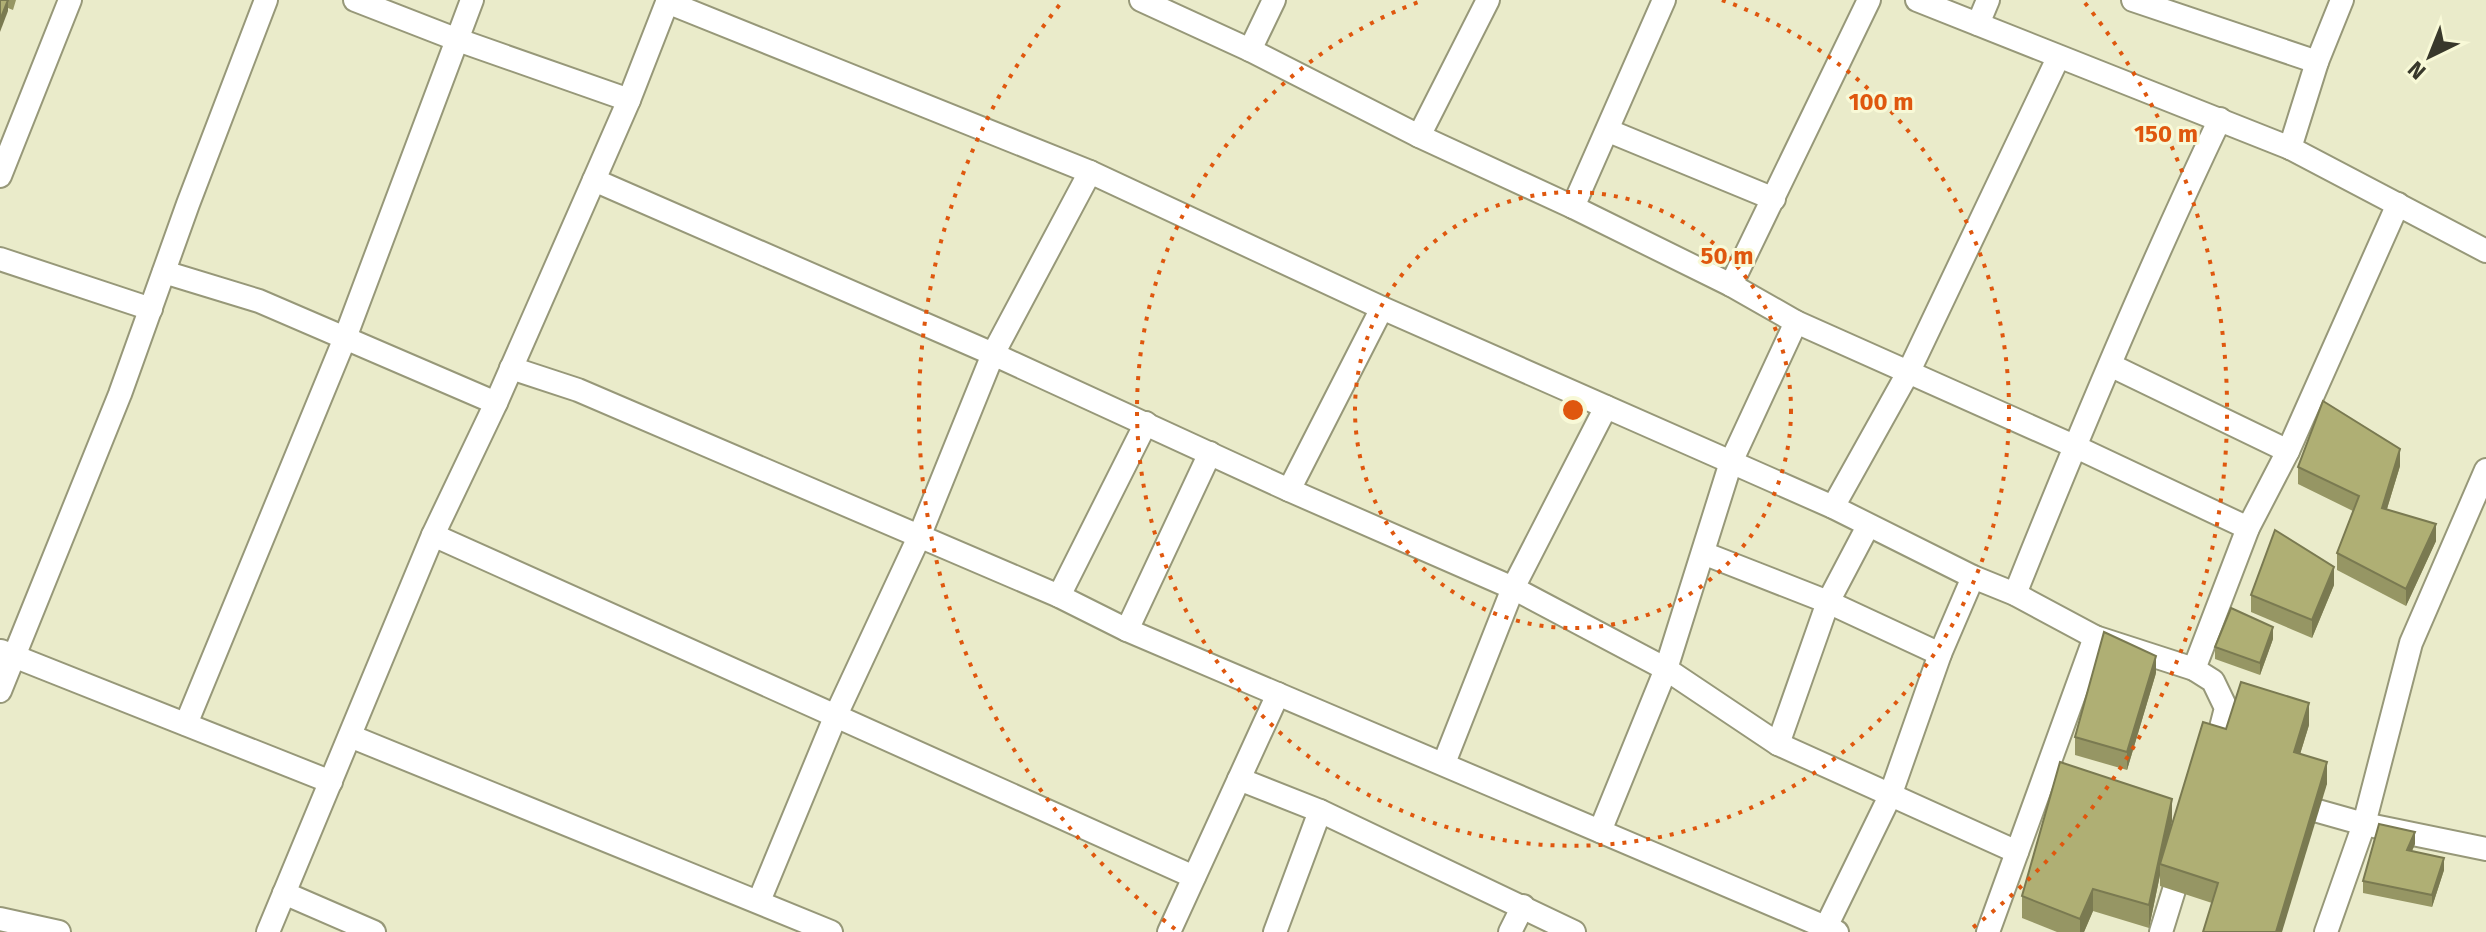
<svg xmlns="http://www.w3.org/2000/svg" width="2486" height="932" viewBox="0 0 2486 932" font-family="'Fira Sans',sans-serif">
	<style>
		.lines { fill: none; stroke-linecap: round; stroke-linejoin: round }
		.minor-casing { stroke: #979879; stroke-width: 26 }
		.minor { stroke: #fff; stroke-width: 22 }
		.wall { fill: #969664 }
		.shaded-wall { fill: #7a7a51 }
		.building { fill: #afaf74; stroke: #7a7a51; stroke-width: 2 }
		.ring { fill: none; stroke: #df570e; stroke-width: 4; stroke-dasharray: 4 8 }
		.centre { fill: #df570e; stroke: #f8f9d7; stroke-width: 4 }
		.ring-label { font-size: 24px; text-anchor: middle; font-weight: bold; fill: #df570e; stroke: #f8f9d7; stroke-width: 6; stroke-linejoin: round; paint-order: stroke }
	</style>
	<rect width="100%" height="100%" fill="#eaebca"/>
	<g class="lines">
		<defs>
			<g id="minor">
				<path d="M355,0L458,40L629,100"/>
				<path d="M1141,0L1250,50L1419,136L1573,207L1731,285L1796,322L2074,446L2248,528"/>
				<path d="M1917,0L2290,148L2486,251"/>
				<path d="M2133,0L2317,62"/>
				<path d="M667,2L1090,172L1382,308L1833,507L1973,577L2015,594L2095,637L2194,669L2213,681L2226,708L2214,755"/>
				<path d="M1978,24L1988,0"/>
				<path d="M1250,50L1274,0"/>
				<path d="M1609,131L1774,199"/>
				<path d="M1419,136L1488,0"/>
				<path d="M2290,148L2317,62L2342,0"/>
				<path d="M0,176L70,0"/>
				<path d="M594,180L993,354L1289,490L1513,588L1666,669L1778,744L2017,852"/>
				<path d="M1573,207L1664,0"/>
				<path d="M0,259L151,309"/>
				<path d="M164,272L259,301L496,403"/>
				<path d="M1731,285L1869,0"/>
				<path d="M2110,365L2288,451"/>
				<path d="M511,368L578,390L1059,596L1127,630L1837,932"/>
				<path d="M1289,490L1382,308"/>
				<path d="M1833,507L1909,371L2058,58"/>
				<path d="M433,535L1194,877"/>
				<path d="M1703,553L1828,602L1940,654"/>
				<path d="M2015,594C2079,434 2146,274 2220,119"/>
				<path d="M1059,596L1146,423"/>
				<path d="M1127,630L1210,453"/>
				<path d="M1,651L331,782"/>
				<path d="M2194,669L2248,528L2288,451L2398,204"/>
				<path d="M0,691L120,394L188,204L266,0"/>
				<path d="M186,724L345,338L472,0"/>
				<path d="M350,736L831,932"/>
				<path d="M1778,744L1828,602L1868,526"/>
				<path d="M1444,763L1513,588L1606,407"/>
				<path d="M1239,779L1320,811L1574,932"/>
				<path d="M2293,804L2364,824L2486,849"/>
				<path d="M1600,831L1666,669L1731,462L1796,322"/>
				<path d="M284,893L374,932"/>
				<path d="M759,901L836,715L919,537L993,354L1090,172"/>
				<path d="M0,919L59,932"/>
				<path d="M1826,927L1890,796L1940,654L1973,577"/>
				<path d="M268,932L433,535L496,403L594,180L629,100L668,0"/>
				<path d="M1169,932L1278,694"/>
				<path d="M1275,932L1320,811"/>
				<path d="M1510,932L1523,906"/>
				<path d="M1988,932L2095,637"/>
				<path d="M2161,932L2182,864"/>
				<path d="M2326,932L2364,824L2411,643L2486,470"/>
			</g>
		</defs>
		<!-- minor casing -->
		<use href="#minor" class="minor-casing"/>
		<!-- minor -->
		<use href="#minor" class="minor"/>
	</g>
	<!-- wall -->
	<g class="wall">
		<path d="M0,0H16L13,10L8,8V11Z"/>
		<path d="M2400,466L2387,509L2436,541L2406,606L2337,570V553L2353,511L2298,484V467Z"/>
		<path d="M2334,585L2312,638L2251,612V595Z"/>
		<path d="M2273,639L2260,675L2215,659V647Z"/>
		<path d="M2156,673L2127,770L2075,755V737Z"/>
		<path d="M2309,725L2300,754L2327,784L2212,903L2160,886V875L2149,928L2093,911L2084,932H2057L2022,918V896L2172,821L2168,839L2226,729Z"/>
		<path d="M2415,844L2412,851L2444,870L2432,907L2363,893V881Z"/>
	</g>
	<!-- shaded-wall -->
	<g class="shaded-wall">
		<path d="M8,0V11L0,32V20Z"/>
		<path d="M2400,449V466L2382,525V508Z"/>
		<path d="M2436,524V541L2406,606V589Z"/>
		<path d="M2334,567V585L2312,638V620Z"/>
		<path d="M2273,627V639L2260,675V663Z"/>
		<path d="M2156,656V673L2127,770V752Z"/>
		<path d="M2309,703V725L2294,774V752Z"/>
		<path d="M2327,762V784L2282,932H2276Z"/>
		<path d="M2172,799V821L2162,865L2160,864V875L2149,928V905Z"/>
		<path d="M2415,832V844L2407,862V850Z"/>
		<path d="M2444,858V870L2432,907V895Z"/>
		<path d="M2093,889V911L2084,932H2080V919Z"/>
	</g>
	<!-- building -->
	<g class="building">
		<path d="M0,0H8L0,20Z"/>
		<path d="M2323,401L2400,449L2382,508L2436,524L2406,589L2337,553L2359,496L2298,467Z"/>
		<path d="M2275,530L2334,567L2312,620L2251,595Z"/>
		<path d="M2231,608L2273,627L2260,663L2215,647Z"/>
		<path d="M2104,632L2156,656L2127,752L2075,737Z"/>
		<path d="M2241,682L2309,703L2294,752L2327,762L2276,932H2203L2218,883L2160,864L2203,722L2226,729Z"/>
		<path d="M2060,762L2172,799L2149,905L2093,889L2080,919L2022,896Z"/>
		<path d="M2379,824L2415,832L2407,850L2444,858L2432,895L2363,881Z"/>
	</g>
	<!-- distance rings -->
	<g class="ring">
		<circle cx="1573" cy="410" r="218"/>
		<path d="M1722 0A436 436 0 1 1 1424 0"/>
		<path d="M1175 929A654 654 0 0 1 1061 3M2085 3A654 654 0 0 1 1971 929"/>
	</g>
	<circle cx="1573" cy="410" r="12" class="centre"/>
	<g class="ring-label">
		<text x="1881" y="110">100 m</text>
		<text x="2166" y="142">150 m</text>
		<text x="1727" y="264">50 m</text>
	</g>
	<!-- north arrow -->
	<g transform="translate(2430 56) rotate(223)" stroke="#f8f9d7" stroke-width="6" paint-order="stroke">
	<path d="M0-6L14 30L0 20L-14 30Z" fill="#38382b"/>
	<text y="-12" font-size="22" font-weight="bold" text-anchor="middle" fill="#38382b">N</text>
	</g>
</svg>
